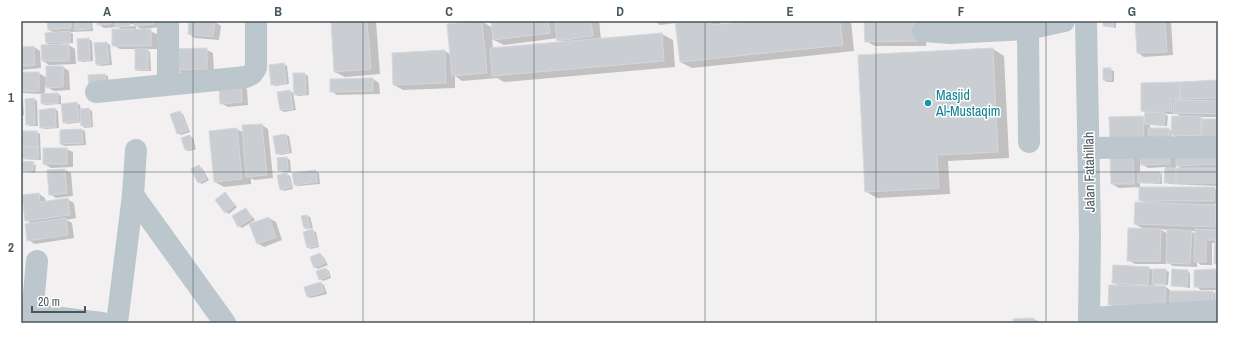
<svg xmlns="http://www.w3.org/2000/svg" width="1239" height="344" viewBox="0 0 1239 344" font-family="'Archivo Narrow',sans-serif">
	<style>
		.shadow { fill: #0003; fill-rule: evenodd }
		.building { fill: #caced3; stroke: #d4d7dc }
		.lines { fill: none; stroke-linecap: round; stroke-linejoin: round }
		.minor { stroke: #bcc6cd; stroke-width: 22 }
		.grid { fill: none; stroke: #48565e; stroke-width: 1; stroke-opacity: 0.55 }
		.culture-dot { fill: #0f9aa8; stroke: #fff; stroke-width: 1.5 }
		.labels { text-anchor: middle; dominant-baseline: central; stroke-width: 3; stroke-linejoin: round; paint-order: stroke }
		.culture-label { font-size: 14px; fill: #0d838f; stroke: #fff; text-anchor: start }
		.street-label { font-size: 14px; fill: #48565e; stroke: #fff }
		.neatline { fill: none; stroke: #48565e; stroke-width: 1.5 }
		.grid-label { font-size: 13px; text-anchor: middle; font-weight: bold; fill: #48565e }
	</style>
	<rect width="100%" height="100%" fill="#f3f0f1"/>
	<!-- shadow -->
	<g class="shadow">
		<path d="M48,21H92L93,31L70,32L73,34V43L58,44V46L69,45L75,49L76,64L49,65L43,61L52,46L46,43L55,33L49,30Z"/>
		<path d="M98,21H159L160,27L144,29L157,34V49H146L150,52L151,71H139L136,70V49H120L113,45L123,30L118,27L104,28L98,24ZM135,24V26L121,27V25ZM136,26L144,30H136Z"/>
		<path d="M190,21L215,22L221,26L219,40L195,38L189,34Z"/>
		<path d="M332,21H376L380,74L345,77L335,72Z"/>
		<path d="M455,21H481L493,28L492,21H599L601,39L662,34L673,40L675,67L504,82L497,78L462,81L455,76V88L403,90L394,85L445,51L451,55L460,24ZM558,38L562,43L493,49L492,39L504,45Z"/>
		<path d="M654,21H720L721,25L762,21H851L854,51L692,68L680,62L676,23L660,25Z"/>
		<path d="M865,21H926V46H875L866,41Z"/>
		<path d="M1104,21H1116V28L1104,26Z"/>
		<path d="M1136,21H1171L1173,55L1144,57L1138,53Z"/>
		<path d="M88,39L92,41L93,61L82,62L79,60Z"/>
		<path d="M107,43L110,45L112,65L100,66L97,64L95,44Z"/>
		<path d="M34,47L40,51L41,68L21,70V48Z"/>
		<path d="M993,49L1004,56L1009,158L948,161L950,194L877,198L865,191L859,56Z"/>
		<path d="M207,50L213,53L214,72L182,73L176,69Z"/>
		<path d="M284,64L287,66L289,84L275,86L272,84Z"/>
		<path d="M63,67L69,71L70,90L54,91L45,86V95L58,94L61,96V104L45,105L42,103V94L21,93V73H39L47,78Z"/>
		<path d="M1111,70L1114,71V82H1107L1104,80Z"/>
		<path d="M305,74L308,76L309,95L298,96L293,93L296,110L284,112L281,110L278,93L290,91L295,94Z"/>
		<path d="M105,75L108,76L109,92L89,76Z"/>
		<path d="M373,79L379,83L380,94L337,95L331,91Z"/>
		<path d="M1218,81V117H1199L1205,120H1218V142L1179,138L1171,134V141L1117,143L1143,117L1146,118V113L1142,111V84ZM1164,114H1177L1182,117L1172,131L1168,129H1150V125L1167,126L1168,116Z"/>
		<path d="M240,85L247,89L248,105L228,107L221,103Z"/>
		<path d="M34,99L37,101L38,126H30L27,124L26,100Z"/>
		<path d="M21,100L23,101L24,115L21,116Z"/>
		<path d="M77,103L80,105L81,110L89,109L92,111L93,127L85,128L82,126V122L67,124L64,122Z"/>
		<path d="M55,109L58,111L59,128L45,129L41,127Z"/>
		<path d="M180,112L183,114L190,132L181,135L178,133Z"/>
		<path d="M262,125L268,129L273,178L254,180L251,178V184L224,187L215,182L237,129L244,133Z"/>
		<path d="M82,130L85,131L86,145L64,146L61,144Z"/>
		<path d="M21,132H37L40,134L41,160L21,159Z"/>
		<path d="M286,135L289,136L292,153L280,155L277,153Z"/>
		<path d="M190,136L193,138L196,149L189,151L186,150Z"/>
		<path d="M66,149L73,152V167L51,168L44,164Z"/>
		<path d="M1218,150V186L1169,184L1165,182L1166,167L1148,168L1140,163V173H1159L1162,174V184L1140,183V188H1214L1218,190V204H1212L1218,208V265L1215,263L1216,243H1212V265H1201L1197,262V267L1173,266L1167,262L1166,264H1135L1128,260L1146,230L1135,224L1146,204L1140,200V187L1119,188L1112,184V155ZM1176,165L1183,169H1176ZM1160,229L1168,230V234ZM1190,231H1196V234Z"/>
		<path d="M287,158L290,160L291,172H282L279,170Z"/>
		<path d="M21,162L36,165L35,173L21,171Z"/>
		<path d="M199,166L202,168L209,180L202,184L199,182Z"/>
		<path d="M65,170L71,173L73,196L56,198L50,194Z"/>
		<path d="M316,171L319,173L320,184L298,186L295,185Z"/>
		<path d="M287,174L290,176L293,189L284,191L281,189Z"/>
		<path d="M225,193L237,207L229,214L226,212Z"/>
		<path d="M39,194L45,198L46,202L67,199L74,203L76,218L66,220L72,223L74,238L35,244L28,240L32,224L26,220Z"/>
		<path d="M246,209L255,220L242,228L239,226Z"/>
		<path d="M307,216L310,217L313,228L308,229L304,228L302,217Z"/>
		<path d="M269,218L276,222L282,240L264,247L257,243Z"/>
		<path d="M313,231L316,232L319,247L311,249L308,247Z"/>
		<path d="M320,254L323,256L328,265L318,269L315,267Z"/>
		<path d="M1149,268L1154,271L1165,270L1169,272L1168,285L1155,284L1154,287H1166L1172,292H1213L1216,294L1217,290H1201L1195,286L1218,270V308H1116L1109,304L1119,286L1113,282Z"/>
		<path d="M326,269L329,271L331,278L323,281L320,279Z"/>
		<path d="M1187,271L1190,273V288L1172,285Z"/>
		<path d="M321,283L324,285L327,294L311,298L308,297Z"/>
		<path d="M1218,314V323H1163Z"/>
		<path d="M1014,319H1034L1041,323H1014Z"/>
	</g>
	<!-- building -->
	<g class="building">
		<path d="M47,21H71V28L48,30Z"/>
		<path d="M75,21H90V29L75,30Z"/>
		<path d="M97,21H111V24L97,25Z"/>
		<path d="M115,21H129L130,26L115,27Z"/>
		<path d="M134,21H154V24L134,26Z"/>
		<path d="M189,21H215L213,37L188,34Z"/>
		<path d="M331,21H367L371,69L334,72Z"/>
		<path d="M482,21L487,73L452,76L447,24Z"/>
		<path d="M491,21H548L550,33L493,40Z"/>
		<path d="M555,21H591L593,36L557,41Z"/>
		<path d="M675,21H710L711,25L753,21H840L843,45L680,62Z"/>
		<path d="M864,21H917V41L865,42Z"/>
		<path d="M1103,21H1113V27L1103,26Z"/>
		<path d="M1135,21H1165L1167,52L1137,53Z"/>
		<rect x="112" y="29" width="39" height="17"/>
		<path d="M70,31V42L46,43L45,33Z"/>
		<path d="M662,33L664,61L492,76L490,48Z"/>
		<path d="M89,38L90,60L78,61L77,39Z"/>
		<path d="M107,42L109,63L96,65L94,43Z"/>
		<path d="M69,44V61H42L41,45Z"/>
		<path d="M34,46L35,65L21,66V47Z"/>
		<path d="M207,48V69L175,70V49Z"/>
		<path d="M993,48L998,152L937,155L939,188L865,192L858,55Z"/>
		<rect x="135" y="49" width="13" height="21"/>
		<path d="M445,50L446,83L393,85L392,53Z"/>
		<path d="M284,63L286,83L271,85L269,65Z"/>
		<path d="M46,66H63V87L46,88Z"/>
		<rect x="1103" y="68" width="8" height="12"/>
		<rect x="21" y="72" width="18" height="19"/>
		<path d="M293,73H305L306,94L294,95Z"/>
		<path d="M105,74L106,90L89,91L88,75Z"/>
		<path d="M373,78V91L330,92V79Z"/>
		<path d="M1218,80V98L1180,99V82Z"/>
		<path d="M1180,82V99H1171L1172,111H1141V83Z"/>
		<path d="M241,84L242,102L220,104L219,86Z"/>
		<path d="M290,90L293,109L280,110L277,92Z"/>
		<path d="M58,93V103L41,104V94Z"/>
		<path d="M34,98L35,124L26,125L25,99Z"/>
		<path d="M1174,100L1218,101V114L1173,113Z"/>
		<path d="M77,102L79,121L63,123L61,104Z"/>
		<path d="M55,108L56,127L40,128L39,110Z"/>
		<path d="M89,108L91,126H81L80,109Z"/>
		<path d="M180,111L188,130L177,134L170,114Z"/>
		<path d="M1145,112L1165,113L1164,125L1144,124Z"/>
		<path d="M1143,116L1144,138L1110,139L1109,117Z"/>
		<path d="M1172,116H1201L1200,136L1171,135Z"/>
		<path d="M1202,119H1218V139H1201Z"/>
		<path d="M262,124L267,175L246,177L242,125Z"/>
		<path d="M237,128L242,179L214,182L209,131Z"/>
		<path d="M1148,128H1169V139L1149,140Z"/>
		<path d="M82,129L83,143L60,144V130Z"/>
		<path d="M21,131H37L38,147H21Z"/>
		<path d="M286,134L289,152L276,154L273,136Z"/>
		<path d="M190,135L194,148L185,150L181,138Z"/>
		<rect x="21" y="147" width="17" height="11"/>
		<rect x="43" y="148" width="24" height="16"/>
		<path d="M1218,149V164L1176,166V150Z"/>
		<path d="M1169,151L1170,164L1141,165L1140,152Z"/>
		<path d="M1133,153L1134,184H1111L1110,154Z"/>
		<path d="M287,157L288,170L278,171L277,158Z"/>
		<path d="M21,161L34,162L32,172L21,170Z"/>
		<path d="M199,165L206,179L198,183L191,169Z"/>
		<path d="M1165,168H1176V183H1164Z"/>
		<rect x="1176" y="168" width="42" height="15"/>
		<path d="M65,169L67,193L49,195L47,170Z"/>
		<path d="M316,170L317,182L294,185L292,173Z"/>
		<path d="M1138,172H1160V182L1138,183Z"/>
		<path d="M287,173L291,187L280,190L277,175Z"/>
		<path d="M1139,187H1215L1214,201H1139Z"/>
		<path d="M225,192L235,205L225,213L215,200Z"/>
		<path d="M39,193L40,202L68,198L70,215L25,221L22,195Z"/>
		<path d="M1135,202L1216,205L1215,227L1134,224Z"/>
		<path d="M246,208L252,218L238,227L232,216Z"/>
		<path d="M307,215L310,227L304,228L301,216Z"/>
		<path d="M269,217L276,237L257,244L249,224Z"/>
		<path d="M66,218L68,235L27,241L25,224Z"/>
		<path d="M1128,228L1161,229L1160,261H1127Z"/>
		<path d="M313,229L317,246L307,248L303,232Z"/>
		<path d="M1167,229L1192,231L1190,264L1166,263Z"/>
		<path d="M1195,229L1218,230V264H1214L1215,240H1206V262H1194Z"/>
		<path d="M320,253L325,263L314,268L310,257Z"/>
		<path d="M1113,265L1149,267L1148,285L1112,283Z"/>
		<path d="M326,268L329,276L319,280L316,271Z"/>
		<path d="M1153,269H1166L1165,284H1152Z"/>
		<path d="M1172,269L1188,270L1187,287L1171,286Z"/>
		<path d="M1218,269V287H1194V270Z"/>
		<path d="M321,282L324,292L307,297L304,287Z"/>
		<path d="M1109,285L1166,286L1165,306L1108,305Z"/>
		<path d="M1216,289H1218V305H1215Z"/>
		<path d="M1170,291H1213V305L1170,304Z"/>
		<path d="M1034,318V323H1013V319Z"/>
	</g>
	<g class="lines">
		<!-- minor -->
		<g class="minor">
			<path d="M168,21V84"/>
			<path d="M1086,21L1090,234L1089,323"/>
			<path d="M1028,29L1029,142"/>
			<path d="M923,31L950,33L1028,29L1064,21"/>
			<path d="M96,92L246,77L252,74L256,68V21"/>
			<path d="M1088,148L1218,147"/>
			<path d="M133,195L225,323"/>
			<path d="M21,313L102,323"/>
			<path d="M32,315L37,261"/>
			<path d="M1089,318L1218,311"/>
			<path d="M117,323L133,195L136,150"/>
		</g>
	</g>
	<!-- grid -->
	<path class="grid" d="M193,21V323M363,21V323M534,21V323M705,21V323M876,21V323M1046,21V323M21,172H1218"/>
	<!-- markers -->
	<circle class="culture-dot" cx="928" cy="103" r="4"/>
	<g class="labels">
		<!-- culture labels -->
		<g class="culture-label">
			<text x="936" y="95">Masjid<tspan x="936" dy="16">Al-Mustaqim</tspan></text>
		</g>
		<!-- street labels -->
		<g class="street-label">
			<text transform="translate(1089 172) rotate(-91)">Jalan Fatahillah</text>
		</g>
	</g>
	<!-- border -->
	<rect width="1239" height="344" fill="none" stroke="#ffffff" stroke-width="44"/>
	<!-- scale -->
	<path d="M32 306v6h53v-6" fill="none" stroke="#48565e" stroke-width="2"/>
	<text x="38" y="306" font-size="12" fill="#48565e" stroke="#ffffff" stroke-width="3" paint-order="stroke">20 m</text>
	<rect x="22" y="22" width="1195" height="300" class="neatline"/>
	<g class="grid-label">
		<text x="107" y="16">A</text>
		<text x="278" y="16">B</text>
		<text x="449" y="16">C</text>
		<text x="620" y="16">D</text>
		<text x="790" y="16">E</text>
		<text x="961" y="16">F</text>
		<text x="1132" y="16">G</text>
		<text x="11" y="102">1</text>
		<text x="11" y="252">2</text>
	</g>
</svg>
